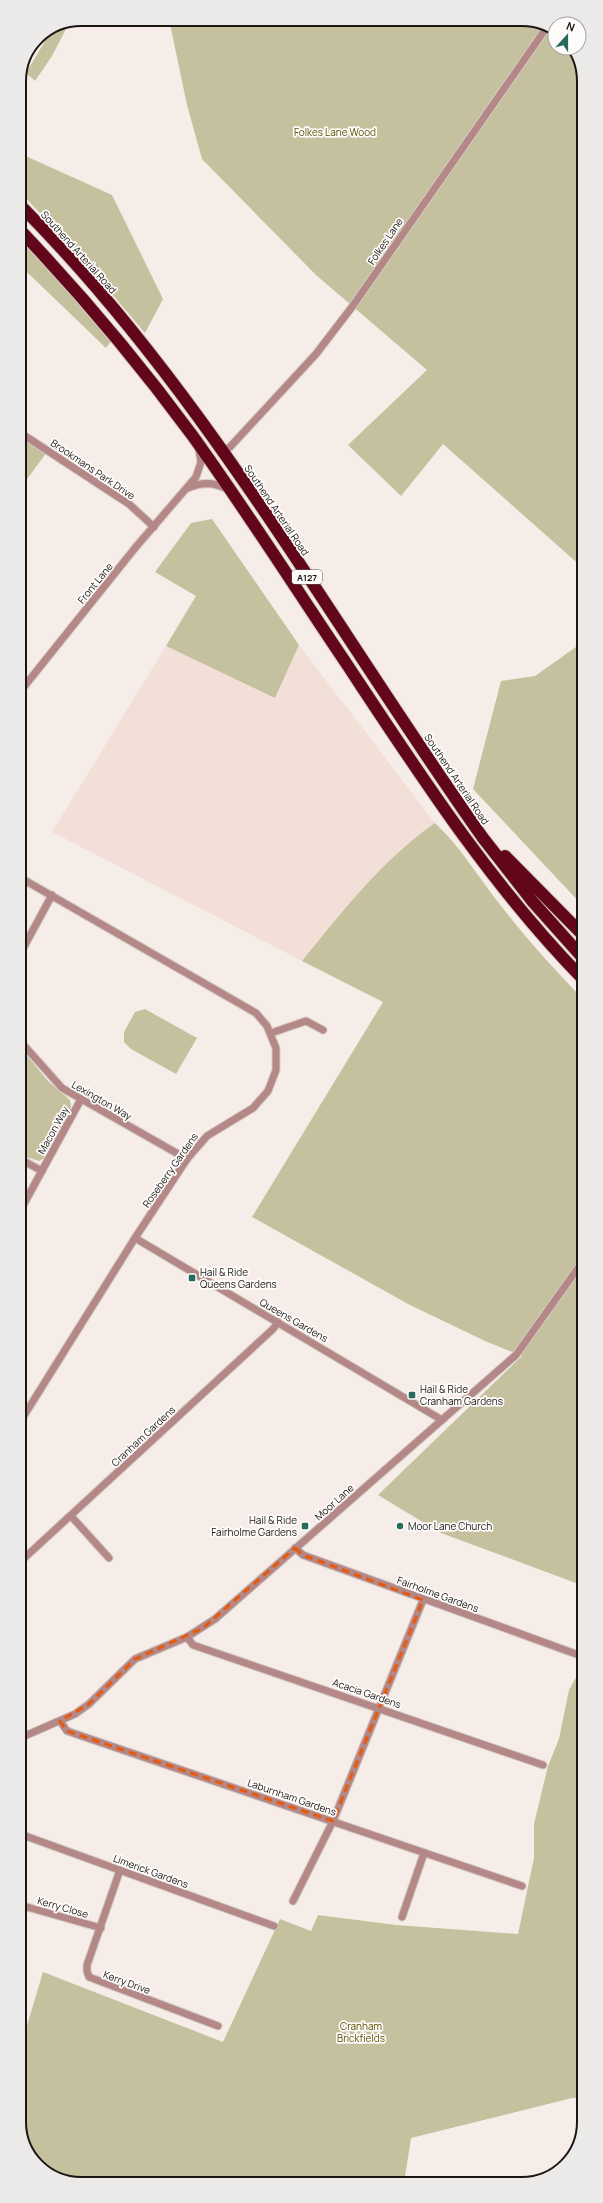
<svg xmlns="http://www.w3.org/2000/svg" width="603" height="2203" viewBox="0 0 603 2203" font-family="Manrope,sans-serif">
	<style>
		.built { fill: #f2e0d8 }
		.green { fill: #c5c09d }
		.lines { fill: none; stroke-linecap: round; stroke-linejoin: round }
		.street-casing { stroke: #d4cbc6; stroke-width: 9 }
		.highway-casing { stroke: #d4cbc6; stroke-width: 14 }
		.street { stroke: #b48887; stroke-width: 7 }
		.highway { stroke: #620719; stroke-width: 12 }
		.marked { fill: none; stroke: #e8590c; stroke-width: 3; stroke-dasharray: 8 5; stroke-linejoin: round }
		.poi-dot { fill: #256b60; stroke: #fefcfb; stroke-width: 1.5 }
		.labels { text-anchor: middle; dominant-baseline: central; stroke-width: 3.5; stroke-linejoin: round; paint-order: stroke }
		.shield { fill: #fefcfb; stroke: #5e5b59; stroke-width: 1 }
		.shield-label { font-size: 9px; font-weight: bold; fill: #1a1614 }
		.park-label { font-size: 10px; fill: #5c5000; stroke: #fefcfb }
		.street-label { font-size: 10px; fill: #1a1614; stroke: #fefcfb }
		.poi-label { font-size: 10px; fill: #1a1614; stroke: #fefcfb; text-anchor: start }
		.rim { fill: none; stroke: #1a1614; stroke-width: 2 }
	</style>
	<rect width="100%" height="100%" fill="#f7ede8"/>
	<!-- built -->
	<path class="built" d="M299,645L435,823L394,857L302,961L52,832L166,646L275,698Z"/>
	<!-- green -->
	<g class="green">
		<path d="M169,19L530,20L555,31V48H571L583,69V568L443,444L401,496L348,445L427,370L316,275L202,159L187,105Z"/>
		<path d="M68,25L52,56L35,81L26,73L51,31Z"/>
		<path d="M19,153L112,195L163,299L145,333L75,250L19,191Z"/>
		<path d="M19,236L113,339L106,348L28,273L19,266Z"/>
		<path d="M19,433L47,452L19,490Z"/>
		<path d="M212,519L299,645L275,698L166,646L196,596L155,572L191,523Z"/>
		<path d="M583,642V906L473,789L501,681L535,676Z"/>
		<path d="M435,823C462,848 479,879 502,907C527,940 555,970 583,999L584,1586L441,1533L378,1495L522,1356L485,1341L410,1305L252,1217L383,1002L302,961C343,911 382,860 435,823Z"/>
		<path d="M145,1009L197,1038L176,1074L131,1049L124,1042V1032L135,1012Z"/>
		<path d="M20,1047L48,1081L70,1100L71,1105L70,1114L46,1157L39,1161L20,1155Z"/>
		<path d="M584,1663V2098H572L411,2138L404,2183L77,2184L40,2169L20,2134V2049L43,1972L223,2042L280,1919L311,1931L318,1915L396,1925L518,1934L534,1858V1824L548,1766L559,1739L569,1690Z"/>
	</g>
	<g class="lines">
		<defs>
			<g id="street">
				<path d="M19,432L129,504L154,527"/>
				<path d="M222,451L230,447L316,354L352,307L547,27"/>
				<path d="M188,488C201,482 214,482 227,489"/>
				<path d="M19,693L135,548L196,477L201,462L199,450"/>
				<path d="M19,877L256,1013L267,1026L276,1048V1070L268,1091L253,1108L207,1136L187,1159L135,1238L20,1422"/>
				<path d="M20,954L52,895"/>
				<path d="M271,1033L306,1021L323,1030"/>
				<path d="M20,1041L62,1088L187,1159"/>
				<path d="M20,1159L42,1171"/>
				<path d="M20,1211L80,1101"/>
				<path d="M135,1238L442,1420"/>
				<path d="M71,1516L109,1558"/>
				<path d="M295,1548L303,1555L576,1654"/>
				<path d="M20,1562L273,1329L278,1322"/>
				<path d="M187,1637L193,1645L543,1765"/>
				<path d="M60,1721L67,1731L522,1886"/>
				<path d="M20,1738L75,1714L89,1704L135,1659L187,1637L215,1619L516,1355L583,1261"/>
				<path d="M20,1834L274,1926"/>
				<path d="M120,1870L87,1965V1971L89,1977L218,2026"/>
				<path d="M293,1901L333,1821L423,1600"/>
				<path d="M20,1905L101,1928"/>
				<path d="M402,1917L424,1853"/>
			</g>
			<g id="highway">
				<path d="M19,204C205,390 332,625 483,838L533,902L583,958"/>
				<path d="M19,229C81,294 139,363 192,435C246,510 296,589 348,666C420,775 491,885 583,979"/>
				<path d="M505,856L583,935"/>
			</g>
		</defs>
		<!-- street casing -->
		<use href="#street" class="street-casing"/>
		<!-- highway casing -->
		<use href="#highway" class="highway-casing"/>
		<!-- street -->
		<use href="#street" class="street"/>
		<!-- highway -->
		<use href="#highway" class="highway"/>
	</g>
	<!-- marked area -->
	<path class="marked" d="M295,1548L303,1555L423,1600L333,1821L67,1731L60,1721L89,1704L135,1659L203,1628Z"/>
	<!-- markers -->
	<g class="poi-dot">
		<rect x="188" y="1274" width="8" height="8" rx="2"/>
		<rect x="408" y="1391" width="8" height="8" rx="2"/>
		<rect x="301" y="1522" width="8" height="8" rx="2"/>
		<circle cx="400" cy="1526" r="4"/>
	</g>
	<g class="labels">
		<!-- shield labels -->
		<rect class="shield" x="292" y="570" width="30" height="14" rx="3"/>
		<g class="shield-label">
			<text x="307" y="577">A127</text>
		</g>
		<!-- park labels -->
		<g class="park-label">
			<text x="335" y="132">Folkes Lane Wood</text>
			<text x="361" y="2026">Cranham<tspan x="361" dy="12">Brickfields</tspan></text>
		</g>
		<!-- street labels -->
		<g class="street-label">
			<text transform="translate(385 241) rotate(-56)">Folkes Lane</text>
			<text transform="translate(79 252) rotate(48)">Southend Arterial Road</text>
			<text transform="translate(93 469) rotate(34)">Brookmans Park Drive</text>
			<text transform="translate(277 510) rotate(56)">Southend Arterial Road</text>
			<text transform="translate(95 583) rotate(-51)">Front Lane</text>
			<text transform="translate(457 779) rotate(56)">Southend Arterial Road</text>
			<text transform="translate(102 1100) rotate(30)">Lexington Way</text>
			<text transform="translate(53 1130) rotate(-61)">Macon Way</text>
			<text transform="translate(170 1170) rotate(-55)">Roseberry Gardens</text>
			<text transform="translate(294 1320) rotate(30)">Queens Gardens</text>
			<text transform="translate(143 1436) rotate(-43)">Cranham Gardens</text>
			<text transform="translate(334 1502) rotate(-42)">Moor Lane</text>
			<text transform="translate(438 1594) rotate(20)">Fairholme Gardens</text>
			<text transform="translate(367 1693) rotate(19)">Acacia Gardens</text>
			<text transform="translate(292 1797) rotate(19)">Laburnham Gardens</text>
			<text transform="translate(151 1871) rotate(20)">Limerick Gardens</text>
			<text transform="translate(63 1907) rotate(16)">Kerry Close</text>
			<text transform="translate(127 1982) rotate(20)">Kerry Drive</text>
		</g>
		<!-- poi labels -->
		<g class="poi-label">
			<text x="200" y="1272">Hail &amp; Ride<tspan x="200" dy="12">Queens Gardens</tspan></text>
			<text x="420" y="1389">Hail &amp; Ride<tspan x="420" dy="12">Cranham Gardens</tspan></text>
			<text x="297" y="1520" text-anchor="end">Hail &amp; Ride<tspan x="297" dy="12">Fairholme Gardens</tspan></text>
			<text x="408" y="1526">Moor Lane Church</text>
		</g>
	</g>
	<!-- crop -->
	<path d="M0 0H603V2203H0ZM81 26H522A55 55 0 0 1 577 81V2122A55 55 0 0 1 522 2177H81A55 55 0 0 1 26 2122V81A55 55 0 0 1 81 26Z" fill="#eceae9" fill-rule="evenodd"/>
	<path class="rim" d="M81 26H522A55 55 0 0 1 577 81V2122A55 55 0 0 1 522 2177H81A55 55 0 0 1 26 2122V81A55 55 0 0 1 81 26Z"/>
	<!-- north arrow -->
	<g transform="translate(567 36) rotate(21)"><circle r="19" fill="#fefcfb" stroke="#a3a09f"/>
	<path d="M0-3L7 15L0 10L-7 15Z" fill="#256b60"/>
	<text y="-6" font-size="11" font-weight="bold" text-anchor="middle" fill="#1a1614">N</text>
	</g>
</svg>
